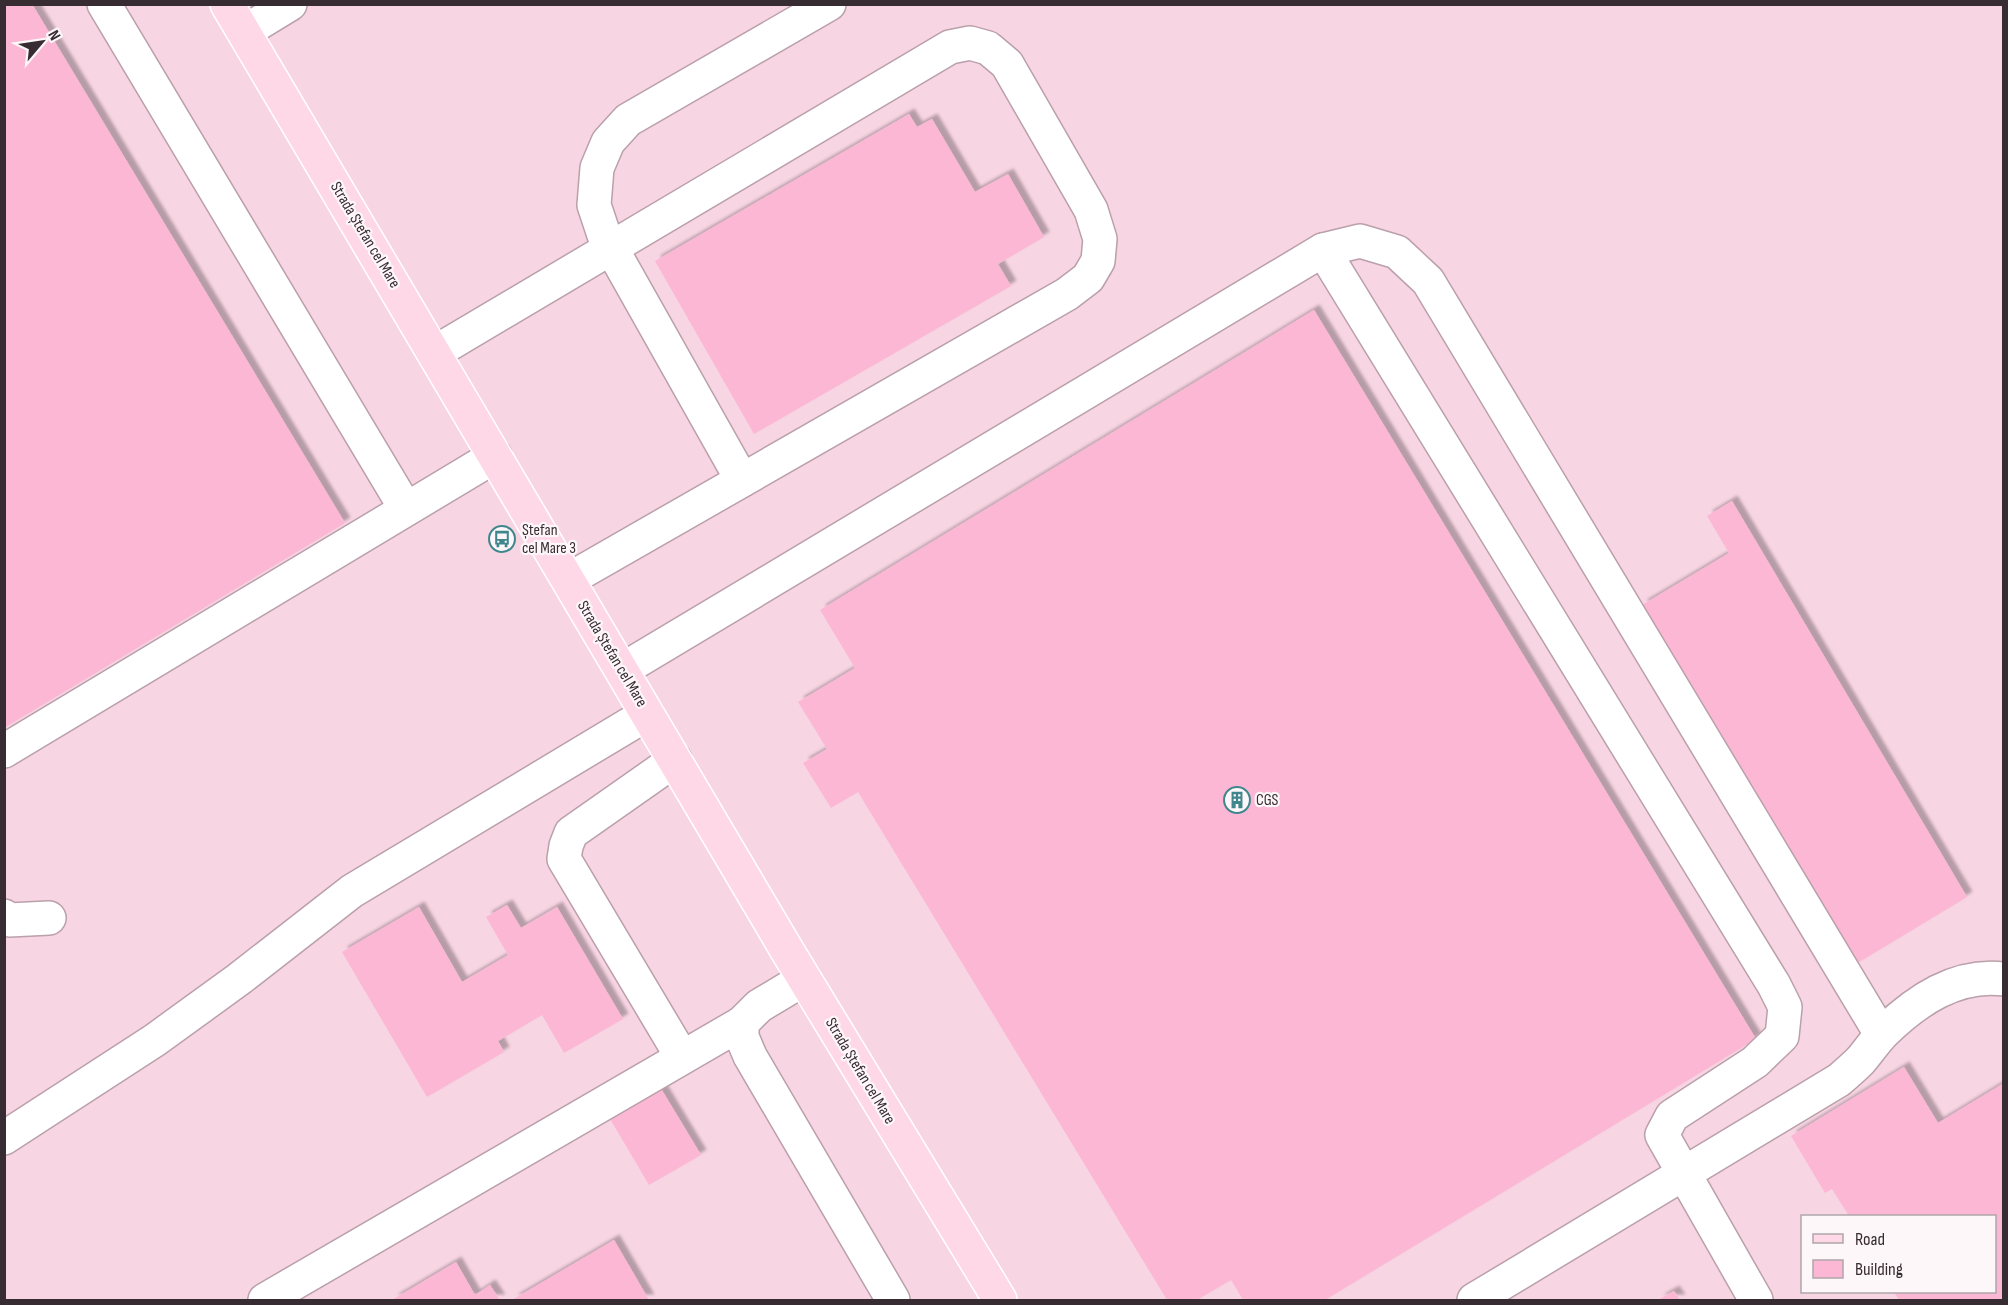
<svg xmlns="http://www.w3.org/2000/svg" width="2008" height="1305" viewBox="0 0 2008 1305" font-family="'Sofia Sans Condensed',sans-serif">
	<style>
		.built { fill: #f8d5e3; fill-rule: evenodd }
		.building { fill: #fcb7d4; filter: url(#shadow) }
		.lines { fill: none; stroke-linecap: round; stroke-linejoin: round }
		.minor-casing { stroke: #baa0aa; stroke-width: 36 }
		.major-casing { stroke: #fff; stroke-width: 36 }
		.minor { stroke: #fff; stroke-width: 33 }
		.major { stroke: #ffd8e8; stroke-width: 33 }
		.labels { text-anchor: middle; dominant-baseline: central; stroke-width: 4.5; stroke-linejoin: round; paint-order: stroke }
		.street-label { font-size: 16px; fill: #372c31; stroke: #fdf7f9 }
		.poi-label { font-size: 16px; fill: #372c31; stroke: #fdf7f9; text-anchor: start }
	</style>
	<defs>
		<filter id="shadow"><feDropShadow dx="5.5" dy="-5.5" stdDeviation="1.5" flood-color="#0004"/></filter>
	</defs>
	<rect width="100%" height="100%" fill="#ffe3ed"/>
	<!-- built -->
	<path class="built" d="M5,5H2003V1300H5ZM1802,1216H1994V1292H1802Z"/>
	<!-- building -->
	<g class="building">
		<path d="M4,4H32L345,523L4,728Z"/>
		<path d="M909,114L917,127L932,119L975,192L1008,174L1044,237L998,264L1011,286L754,434L655,261Z"/>
		<path d="M1314,310L1756,1039L1325,1300H1243L1231,1280L1197,1300H1167L858,792L831,808L803,763L827,749L798,702L855,668L820,610Z"/>
		<path d="M1732,501L1967,897L1856,964L1642,605L1729,553L1707,516Z"/>
		<path d="M507,905L521,928L557,907L623,1019L564,1053L542,1015L498,1041L504,1052L427,1097L342,952L419,907L462,982L508,955L486,917Z"/>
		<path d="M1904,1067L1938,1123L2004,1083V1300H1899L1894,1292H1994V1216H1849L1832,1189L1825,1193L1791,1136Z"/>
		<path d="M657,1082L701,1155L649,1185L606,1112Z"/>
		<path d="M614,1240L649,1300H512Z"/>
		<path d="M456,1262L475,1295L490,1285L500,1300H392Z"/>
		<path d="M1674,1291L1680,1300H1658Z"/>
	</g>
	<g class="lines">
		<defs>
			<g id="minor">
				<path d="M104,4L406,509"/>
				<path d="M244,32L290,4"/>
				<path d="M1323,250L1774,985L1785,1007L1782,1036L1755,1062L1672,1116L1662,1135L1756,1300"/>
				<path d="M434,353L950,47L970,43L988,48L1007,64L1091,210L1100,239L1098,261L1088,278L1067,294L568,580"/>
				<path d="M742,480L604,235L594,205L597,168L608,142L628,120L829,4"/>
				<path d="M622,670L1323,250L1360,241L1397,252L1428,281L1881,1034"/>
				<path d="M4,751L495,456"/>
				<path d="M675,760L571,833L566,846L564,859L682,1057"/>
				<path d="M4,916L9,920L49,918"/>
				<path d="M804,979L759,1006L742,1023V1037L750,1056L893,1300"/>
				<path d="M4,1138L155,1040L239,979L352,891L647,714"/>
				<path d="M265,1300L742,1023"/>
				<path d="M1474,1300L1839,1080C1846,1074 1853,1068 1860,1061C1868,1052 1875,1041 1884,1032C1916,1001 1956,973 2004,979"/>
			</g>
			<path id="major" d="M227,4L788,952L1000,1300"/>
		</defs>
		<!-- minor casing -->
		<use href="#minor" class="minor-casing"/>
		<!-- major casing -->
		<use href="#major" class="major-casing"/>
		<!-- minor -->
		<use href="#minor" class="minor"/>
		<!-- major -->
		<use href="#major" class="major"/>
	</g>
	<!-- icons -->
	<defs>
		<symbol id="bus-ring" viewBox="-11 -11 22 22"><circle r="9.5" fill="#fdf7f9" stroke="#40878d" stroke-width="1.5"/><path d="M-5-6H5V4H4V6H2V4H-2V6H-4V4H-5ZM-3.5-4V0h7V-4ZM-3.5 1.2v1.5H-2V1.2ZM2 1.2v1.5H3.5V1.2Z" fill="#40878d"/></symbol>
		<symbol id="building-ring" viewBox="-11 -11 22 22"><circle r="9.5" fill="#fdf7f9" stroke="#40878d" stroke-width="1.5"/><path d="M-4-6H4V6H1V3H-1V6H-4ZM-2.5-4.3h1.7v1.8h-1.7ZM.8-4.3h1.7v1.8H.8ZM-2.5-1h1.7V.8h-1.7ZM.8-1h1.7V.8H.8Z" fill="#40878d"/></symbol>
	</defs>
	<g fill-rule="evenodd">
		<use href="#bus-ring" x="487" y="524" width="30" height="30"/>
		<use href="#building-ring" x="1222" y="785" width="30" height="30"/>
	</g>
	<g class="labels">
		<!-- street labels -->
		<g class="street-label">
			<text transform="translate(365 235) rotate(59)">Strada Ștefan cel Mare</text>
			<text transform="translate(612 654) rotate(59)">Strada Ștefan cel Mare</text>
			<text transform="translate(860 1071) rotate(59)">Strada Ștefan cel Mare</text>
		</g>
		<!-- poi labels -->
		<g class="poi-label">
			<text x="522" y="530">Ștefan<tspan x="522" dy="18">cel Mare 3</tspan></text>
			<text x="1256" y="800">CGS</text>
		</g>
	</g>
	<!-- border -->
	<rect width="2008" height="1305" fill="none" stroke="#372c31" stroke-width="12"/>
	<!-- legend -->
	<rect x="1801" y="1215" width="195" height="78" fill="#fdf7f9" stroke="#aea6a9" stroke-width="1.5"/>
	<rect x="1813" y="1234" width="30" height="9" fill="#ffd8e8" stroke="#aea6a9" stroke-width="1.5"/>
	<text x="1855" y="1245" font-size="18" fill="#372c31">Road</text>
	<rect x="1813" y="1260" width="30" height="18" fill="#fcb7d4" stroke="#aea6a9" stroke-width="1.5"/>
	<text x="1855" y="1275" font-size="18" fill="#372c31">Building</text>
	<!-- north arrow -->
	<g transform="translate(42 42) rotate(61)" stroke="#fdf7f9" stroke-width="4.5" paint-order="stroke">
	<path d="M0-4.5L10 22L0 15L-10 22Z" fill="#372c31"/>
	<text y="-9" font-size="16" font-weight="bold" text-anchor="middle" fill="#372c31">N</text>
	</g>
</svg>
